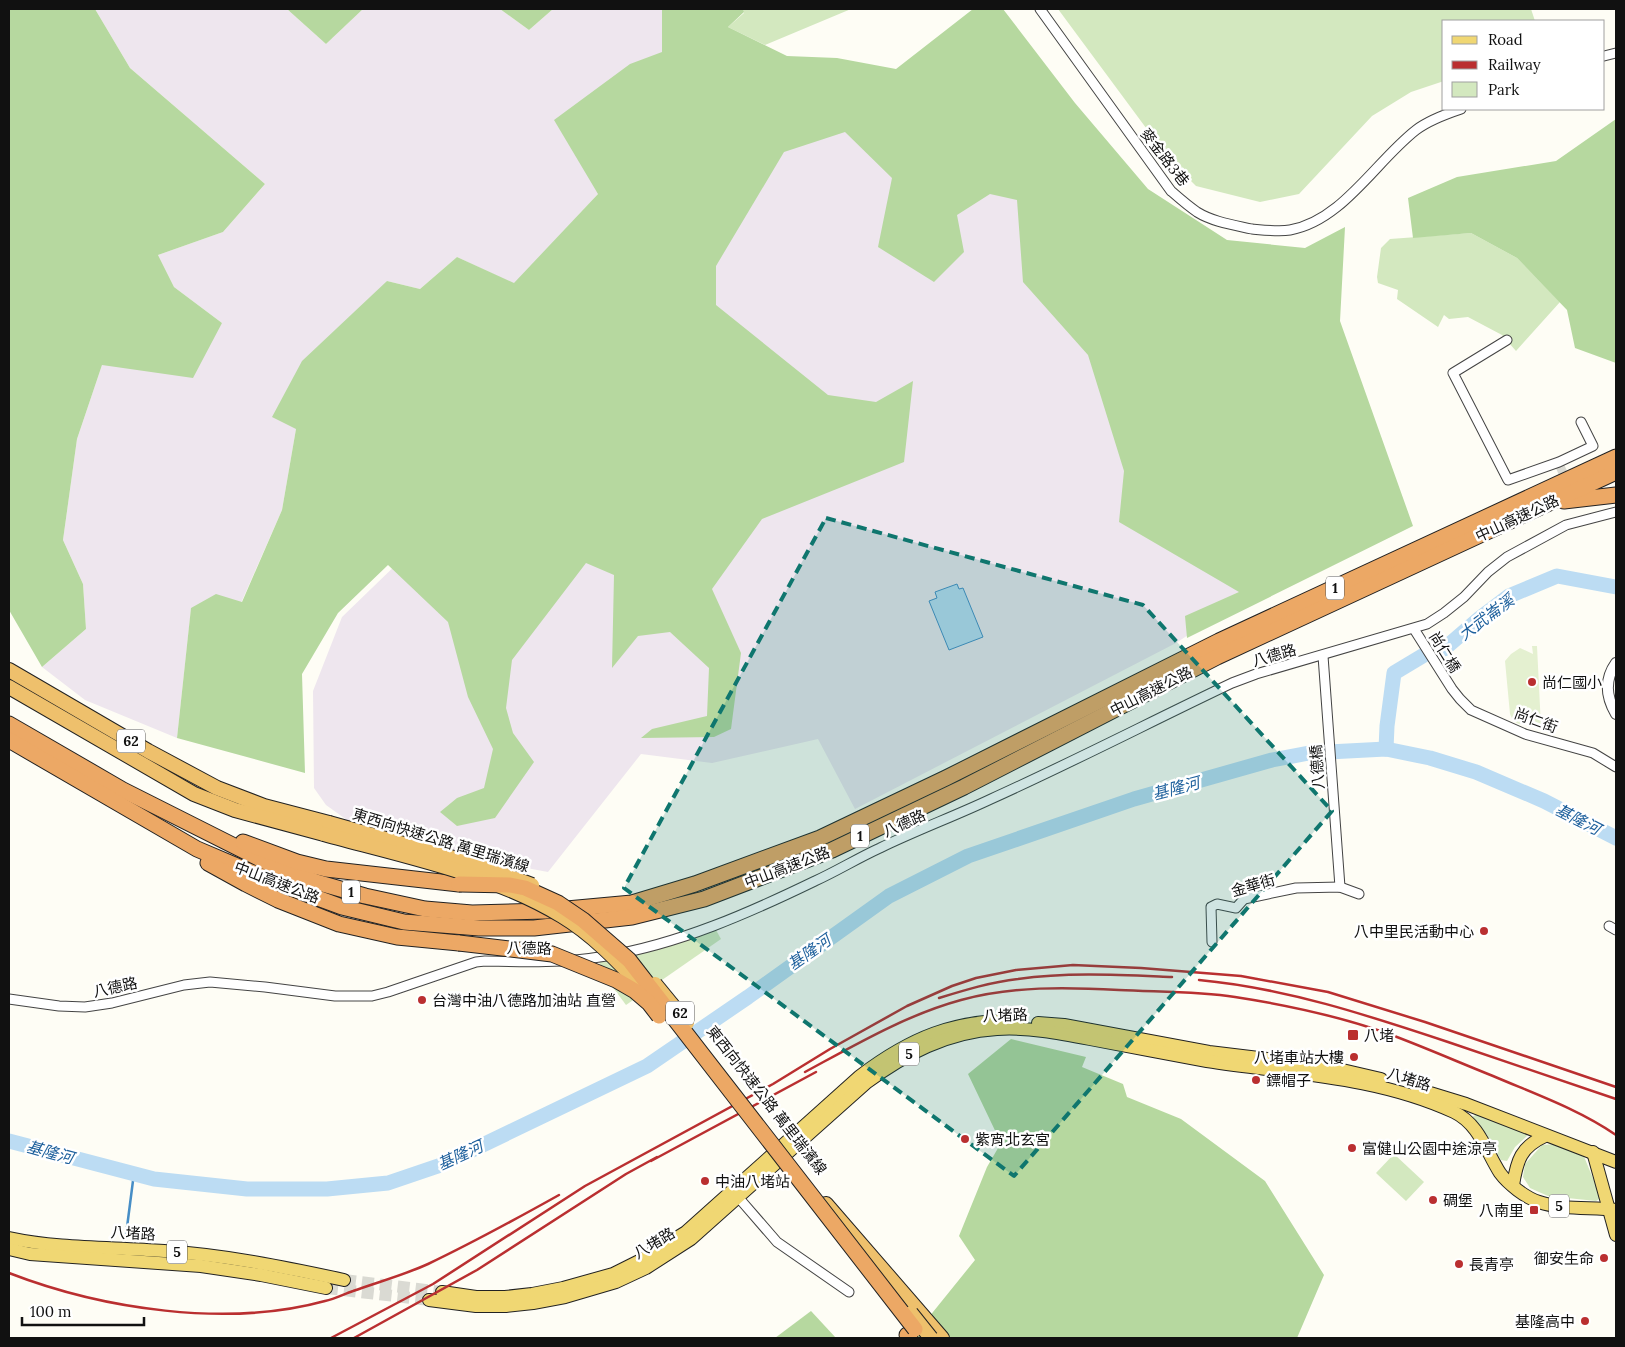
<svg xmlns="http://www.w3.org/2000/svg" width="1625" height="1347" viewBox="0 0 1625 1347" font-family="Lora,'Noto Sans TC',serif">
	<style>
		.industrial { fill: #eee6ee }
		.green { fill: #d3e8bf }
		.forest { fill: #b6d89f }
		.pitch { fill: #e4f0d0 }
		.water { fill: #bcdcf3; stroke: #478ec6 }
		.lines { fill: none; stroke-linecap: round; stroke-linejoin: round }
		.stream { stroke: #478ec6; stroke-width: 2.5 }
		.river { stroke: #bcdcf3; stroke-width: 15 }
		.minor-tunnel { stroke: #dadad3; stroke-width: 9; stroke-dasharray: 9 4.5; stroke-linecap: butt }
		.primary-tunnel { stroke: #dadad3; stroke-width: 12; stroke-dasharray: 12 6; stroke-linecap: butt }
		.minor-casing { stroke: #444; stroke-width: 11 }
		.tertiary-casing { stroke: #444; stroke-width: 12 }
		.primary-casing { stroke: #222; stroke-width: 14 }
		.trunk-casing { stroke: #222; stroke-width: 16 }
		.motorway-casing { stroke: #222; stroke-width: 17 }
		.minor { stroke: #fff; stroke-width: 9 }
		.tertiary { stroke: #fff; stroke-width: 10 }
		.primary { stroke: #f0d773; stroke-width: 12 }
		.trunk { stroke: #eec06c; stroke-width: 14 }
		.motorway { stroke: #eca865; stroke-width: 15 }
		.rail { stroke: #ba2f30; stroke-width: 2.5 }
		.trunk-bridge-casing { stroke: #222; stroke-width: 16; stroke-linecap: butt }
		.motorway-bridge-casing { stroke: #222; stroke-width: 17; stroke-linecap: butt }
		.trunk-bridge { stroke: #eec06c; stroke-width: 14 }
		.motorway-bridge { stroke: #eca865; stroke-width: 15 }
		.marked { fill: #0f766e; fill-opacity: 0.2; stroke: #0f766e; stroke-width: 4; stroke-dasharray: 10 6; stroke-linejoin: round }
		.poi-dot { fill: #ba2f30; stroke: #fff; stroke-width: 2 }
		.labels { text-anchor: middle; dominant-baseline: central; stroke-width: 5; stroke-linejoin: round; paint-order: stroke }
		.shield { fill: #fff; stroke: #585858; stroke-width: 1 }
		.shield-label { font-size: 14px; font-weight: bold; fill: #111 }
		.street-label { font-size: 15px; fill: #111; stroke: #fff }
		.poi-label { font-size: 15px; fill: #111; stroke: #fff; text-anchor: start }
		.water-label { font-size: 16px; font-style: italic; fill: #1f619d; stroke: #fff }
	</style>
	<rect width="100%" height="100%" fill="#fefdf5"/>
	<!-- industrial -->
	<g class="industrial">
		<path d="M95,9H287L326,44L363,9H500L529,30L553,9H662V52L598,194L514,284L457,257L420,289L387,281L296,429L282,510L241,603L191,609L177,738L85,700L42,667L86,629L83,584L63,540L77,439L102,365L222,323L174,287L158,255L223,232L265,184L130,68Z"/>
		<path d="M897,109L1083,233L1261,587L1176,643L855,809L818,739L712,763L641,754L548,872L490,861L347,820L326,805L314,788L313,691L342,617L403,558L767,137Z"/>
	</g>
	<!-- green -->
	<g class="green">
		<path d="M743,9H851L765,45L728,27L744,13Z"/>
		<path d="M1058,9H1531L1535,21H1444V81L1411,92L1372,116L1299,194L1260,202L1196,186L1169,159Z"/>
		<path d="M1471,233L1517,258L1560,302L1516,351L1502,335L1468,317L1449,319L1444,315L1438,327L1397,299L1398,290L1378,283L1377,277L1381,248L1390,239Z"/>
		<path d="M716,930L721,939L626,1005L609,982L597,958Z"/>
		<path d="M1477,1114L1526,1132L1527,1136L1515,1147L1507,1161L1501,1160L1487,1135L1472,1117Z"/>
		<path d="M1555,1144L1583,1154L1601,1198L1596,1201L1548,1196L1530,1188L1523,1177L1525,1164L1542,1145Z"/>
		<path d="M1394,1154L1424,1182L1406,1201L1376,1173Z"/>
	</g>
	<!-- forest -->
	<g class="forest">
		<path d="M9,9H95L130,68L265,184L223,232L158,255L174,287L222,323L193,378L102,365L77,439L63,540L83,584L86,629L42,667L9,610Z"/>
		<path d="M287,9H363L326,44Z"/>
		<path d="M500,9H553L529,30Z"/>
		<path d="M662,9H743L744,12L728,27L787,56L837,58L896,69L973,9H1003L1075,103L1148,189L1227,240L1305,248L1345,227L1340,321L1413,526L1187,638L1185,616L1239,592L1119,522L1124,471L1088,355L1023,282L1017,200L990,194L957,215L964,252L934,282L878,247L892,178L845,132L784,152L716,266V305L828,395L876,402L913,381L904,462L762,519L712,589L741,653L731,729L714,737L641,738L652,729L707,716L709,668L670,632L638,636L612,668L614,575L586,563L512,660L506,708L513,733L534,762L495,818L457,826L440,812L457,798L484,788L493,749L468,697L448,622L388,565L338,613L302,674L305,773L177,738L191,608L216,594L242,602L282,510L296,429L272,417L302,361L387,281L420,289L457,257L514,283L598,194L554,120L630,64L662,52Z"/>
		<path d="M1616,119V363L1575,348L1567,310L1517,258L1471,233L1413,238L1408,198L1457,177L1556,161Z"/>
		<path d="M1011,1039L1086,1057L1082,1067L1123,1084L1127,1097L1181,1119L1265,1181L1324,1275L1297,1338H912L975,1260L959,1236L987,1167L1001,1143L968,1074Z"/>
		<path d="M811,1311L836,1338H775Z"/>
	</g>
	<!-- pitch -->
	<path class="pitch" d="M1532,646H1537L1541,727H1536L1535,720C1525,726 1515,727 1510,714L1505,661L1511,654L1520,648L1533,654Z"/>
	<!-- water -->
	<path class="water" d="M957,584L959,589L963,588L983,637L949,650L929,601L937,598L935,592Z"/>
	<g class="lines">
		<!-- stream -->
		<path class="stream" d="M126,1235L134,1173"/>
		<!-- river -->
		<g class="river">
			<path d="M1444,649L1480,618L1509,596L1557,576L1616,587"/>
			<path d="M1386,749L1387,726L1394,673L1424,655"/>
			<path d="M9,1141L154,1179L247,1189H327L388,1183L441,1165L647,1066L748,997L889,896L968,856L1134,799L1272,760L1309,753L1386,749L1430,758L1476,772L1544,801L1616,838"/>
		</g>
		<!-- minor-tunnel -->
		<path class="minor-tunnel" d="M1560,466L1567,483"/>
		<!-- primary-tunnel -->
		<g class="primary-tunnel">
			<path d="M344,1280L442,1292"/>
			<path d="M326,1288L429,1300"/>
		</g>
		<defs>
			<g id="minor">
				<path d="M1040,9L1171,191C1179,198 1188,206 1197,212C1213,222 1234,225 1252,229C1263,230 1279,232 1290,230C1342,221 1376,161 1416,130C1429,120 1446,114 1461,109"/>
				<path d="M1604,56L1616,53"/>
				<path d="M1507,340L1453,373L1508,480L1559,462L1593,446L1581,422"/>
				<path d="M1414,629L1452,689L1460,699L1471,710L1525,734L1593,753L1616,767"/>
				<path d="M1323,656L1340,887"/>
				<path d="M1609,926L1616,930"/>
				<path d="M1212,942L1211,907L1217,904L1236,908L1244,899L1296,888L1340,887L1359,894"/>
				<path d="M9,999L59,1006L85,1007L112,1003L184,985L210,982L265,987L335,996H372L388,992L476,962L485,961C526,962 566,963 606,956C679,944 749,913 815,881C837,871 858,858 880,848C917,830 955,816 991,799C1073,762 1152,721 1232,683L1256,674L1427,624L1444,613L1464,597L1488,572L1507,557L1566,525L1616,512"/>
				<path d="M738,1197L777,1242L849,1292"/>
			</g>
			<path id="tertiary" d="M1616,663C1604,680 1606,697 1616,714"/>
			<g id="primary">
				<path d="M1038,1023L1064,1025L1209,1052L1325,1066L1381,1079"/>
				<path d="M1417,1089L1466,1104L1616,1162"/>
				<path d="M1593,1152L1616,1235"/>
				<path d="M1513,1185C1517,1160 1521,1147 1545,1136"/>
				<path d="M9,1238C60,1249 112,1247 164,1251C225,1255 284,1267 344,1280"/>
				<path d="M9,1249L30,1254L201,1266L261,1275L326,1288"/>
				<path d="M442,1292L476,1297H505L532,1294L563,1288L613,1274L641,1260L686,1232L860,1076C910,1038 955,1019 1018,1021"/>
				<path d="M429,1300L476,1306H506L533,1303L565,1297L616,1282L646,1268L691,1239L866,1083C905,1054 947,1032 997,1029C1028,1027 1059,1033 1090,1039C1129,1046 1168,1054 1207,1061C1290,1074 1376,1076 1454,1112C1479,1124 1486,1151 1500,1173C1508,1184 1526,1198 1539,1202C1563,1210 1591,1207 1616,1210"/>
			</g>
			<g id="trunk">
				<path d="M9,670L148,751L217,788L264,806L329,823"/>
				<path d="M9,687L194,794L235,810L324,834"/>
				<path d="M826,1204L942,1338"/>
			</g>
			<g id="motorway">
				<path d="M1564,501L1616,495"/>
				<path d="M9,724L123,790L264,861L316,882L365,896L425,909L472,913L545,911L632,903L695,884L820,838L946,778L1219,641L1616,457"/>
				<path d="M9,740L197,849L277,883L342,907L404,922L479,928H534L632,917L704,899L832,850L964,787L1217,657L1616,472"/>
				<path d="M243,842L297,862L326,869L459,884"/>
				<path d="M208,863L246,884L278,900L339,924L397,937L459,943"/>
				<path d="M907,1335L910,1338"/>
			</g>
		</defs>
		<!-- minor casing -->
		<use href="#minor" class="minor-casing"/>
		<!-- tertiary casing -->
		<use href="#tertiary" class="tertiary-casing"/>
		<!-- primary casing -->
		<use href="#primary" class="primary-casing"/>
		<!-- trunk casing -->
		<use href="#trunk" class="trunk-casing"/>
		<!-- motorway casing -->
		<use href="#motorway" class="motorway-casing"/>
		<!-- minor -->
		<use href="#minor" class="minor"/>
		<!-- tertiary -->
		<use href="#tertiary" class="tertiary"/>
		<!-- primary -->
		<use href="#primary" class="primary"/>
		<!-- trunk -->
		<use href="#trunk" class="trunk"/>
		<!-- motorway -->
		<use href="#motorway" class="motorway"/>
		<!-- rail -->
		<g class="rail">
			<path d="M1199,980C1285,988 1367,1015 1448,1042C1504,1061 1560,1080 1616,1099"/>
			<path d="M939,998C965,990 991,982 1018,979C1068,972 1121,975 1172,977"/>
			<path d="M805,1072C855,1045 906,1015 961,1000C1012,986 1066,987 1119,990C1157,992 1197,991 1235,997C1287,1005 1339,1016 1389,1034C1424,1047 1458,1062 1493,1076C1535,1094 1578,1109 1616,1135"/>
			<path d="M651,1161L816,1072"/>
			<path d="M9,1273C102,1309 227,1328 325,1301C335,1299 344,1294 353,1291C378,1282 404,1275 428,1264C472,1243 516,1219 559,1195"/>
			<path d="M331,1338L433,1284L585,1186L773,1084L830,1049L907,1006L952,986L976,978L1016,970L1073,965L1141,968L1241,976L1328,992L1425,1022L1616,1087"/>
			<path d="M354,1338L477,1270L626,1174L657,1157"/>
		</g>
		<defs>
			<g id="trunk-bridge">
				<path d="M329,823L482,866L532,885"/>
				<path d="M324,834C403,856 491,873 562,916C592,934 618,961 642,987"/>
				<path d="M655,984L687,1023"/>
				<path d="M911,1313L931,1338"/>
			</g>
			<g id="motorway-bridge">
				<path d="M459,884L510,885L525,888L558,903L583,920L629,960L915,1329"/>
				<path d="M459,943L552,954L616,980L635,991L649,1003L659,1016"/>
			</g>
		</defs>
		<!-- trunk-bridge casing -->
		<use href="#trunk-bridge" class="trunk-bridge-casing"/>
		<!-- motorway-bridge casing -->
		<use href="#motorway-bridge" class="motorway-bridge-casing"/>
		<!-- trunk-bridge -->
		<use href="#trunk-bridge" class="trunk-bridge"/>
		<!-- motorway-bridge -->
		<use href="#motorway-bridge" class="motorway-bridge"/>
	</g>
	<!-- marked area -->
	<path class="marked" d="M826,518L1143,605L1332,811L1014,1176L624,888Z"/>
	<!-- markers -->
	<g class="poi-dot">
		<circle cx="1532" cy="682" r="5"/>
		<circle cx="1484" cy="931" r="5"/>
		<circle cx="422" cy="1000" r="5"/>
		<rect x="1347" y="1029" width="12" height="12" rx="2.5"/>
		<circle cx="1354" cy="1057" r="5"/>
		<circle cx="1256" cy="1080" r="5"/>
		<circle cx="965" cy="1139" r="5"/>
		<circle cx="1352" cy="1148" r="5"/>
		<circle cx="705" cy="1181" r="5"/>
		<circle cx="1433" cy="1200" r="5"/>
		<rect x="1529" y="1205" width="10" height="10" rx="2.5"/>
		<circle cx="1604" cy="1258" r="5"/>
		<circle cx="1459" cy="1264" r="5"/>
		<circle cx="1585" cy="1321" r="5"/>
	</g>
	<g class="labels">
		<!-- shield labels -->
		<g class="shield">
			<rect x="1326" y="576.5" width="18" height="23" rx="4"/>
			<rect x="117" y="729.5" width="28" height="23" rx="4"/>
			<rect x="851" y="824.5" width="18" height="23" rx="4"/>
			<rect x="342" y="880.5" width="18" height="23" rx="4"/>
			<rect x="666" y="1001.5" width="28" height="23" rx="4"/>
			<rect x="899" y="1042.5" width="20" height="23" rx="4"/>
			<rect x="1549" y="1194.5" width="20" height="23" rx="4"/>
			<rect x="167" y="1240.5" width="20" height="23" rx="4"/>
		</g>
		<g class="shield-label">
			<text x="1335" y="588">1</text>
			<text x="131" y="741">62</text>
			<text x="860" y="836">1</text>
			<text x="351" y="892">1</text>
			<text x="680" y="1013">62</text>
			<text x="909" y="1054">5</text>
			<text x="1559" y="1206">5</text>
			<text x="177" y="1252">5</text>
		</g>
		<!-- street labels -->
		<g class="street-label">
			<text transform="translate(1165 157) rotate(52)">麥金路3巷</text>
			<text transform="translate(1517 518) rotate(-25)">中山高速公路</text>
			<text transform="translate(1445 652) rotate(58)">尚仁橋</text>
			<text transform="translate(1274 655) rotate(-16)">八德路</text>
			<text transform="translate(1151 691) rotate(-27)">中山高速公路</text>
			<text transform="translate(1536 720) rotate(20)">尚仁街</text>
			<text transform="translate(1317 767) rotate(-94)">八德橋</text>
			<text transform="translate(904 823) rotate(-24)">八德路</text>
			<text transform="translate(441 840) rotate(17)">東西向快速公路 萬里瑞濱線</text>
			<text transform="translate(787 867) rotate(-21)">中山高速公路</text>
			<text transform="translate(277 882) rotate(21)">中山高速公路</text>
			<text transform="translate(1253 885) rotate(-16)">金華街</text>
			<text transform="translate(529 948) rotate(1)">八德路</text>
			<text transform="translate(115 987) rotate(-12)">八德路</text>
			<text transform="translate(1005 1015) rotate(-2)">八堵路</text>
			<text transform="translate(1409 1079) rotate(17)">八堵路</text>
			<text transform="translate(767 1100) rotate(52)">東西向快速公路 萬里瑞濱線</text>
			<text transform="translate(133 1233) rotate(3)">八堵路</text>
			<text transform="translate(654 1243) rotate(-31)">八堵路</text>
		</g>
		<!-- poi labels -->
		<g class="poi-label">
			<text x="1542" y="682">尚仁國小</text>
			<text x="1474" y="931" text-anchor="end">八中里民活動中心</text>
			<text x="432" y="1000">台灣中油八德路加油站 直營</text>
			<text x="1364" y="1035">八堵</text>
			<text x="1344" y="1057" text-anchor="end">八堵車站大樓</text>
			<text x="1266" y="1080">鏢帽子</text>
			<text x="975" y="1139">紫宵北玄宮</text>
			<text x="1362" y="1148">富健山公園中途涼亭</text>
			<text x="715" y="1181">中油八堵站</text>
			<text x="1443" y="1200">碉堡</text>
			<text x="1524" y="1210" text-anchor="end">八南里</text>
			<text x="1594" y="1258" text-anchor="end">御安生命</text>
			<text x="1469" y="1264">長青亭</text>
			<text x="1575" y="1321" text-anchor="end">基隆高中</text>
		</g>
		<!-- water labels -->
		<g class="water-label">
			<text transform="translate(1486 617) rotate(-37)">大武崙溪</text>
			<text transform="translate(1176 788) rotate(-15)">基隆河</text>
			<text transform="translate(1578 819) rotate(27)">基隆河</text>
			<text transform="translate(809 952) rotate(-35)">基隆河</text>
			<text transform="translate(50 1152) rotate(15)">基隆河</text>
			<text transform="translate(460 1155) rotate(-25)">基隆河</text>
		</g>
	</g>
	<!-- border -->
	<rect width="1625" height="1347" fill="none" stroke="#111111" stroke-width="20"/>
	<!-- legend -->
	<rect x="1442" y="20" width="162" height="90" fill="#ffffff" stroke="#a0a0a0"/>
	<rect x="1452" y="36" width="25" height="8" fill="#f0d773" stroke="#a0a0a0"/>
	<text x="1488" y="45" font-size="15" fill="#111111">Road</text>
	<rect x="1452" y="61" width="25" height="8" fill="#ba2f30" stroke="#a0a0a0"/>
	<text x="1488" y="70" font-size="15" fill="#111111">Railway</text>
	<rect x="1452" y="82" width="25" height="15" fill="#d3e8bf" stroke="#a0a0a0"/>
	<text x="1488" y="95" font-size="15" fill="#111111">Park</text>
	<!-- scale -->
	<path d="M22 1317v8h122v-8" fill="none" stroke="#111111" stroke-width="2.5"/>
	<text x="30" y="1317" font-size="15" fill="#111111" stroke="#ffffff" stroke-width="4" paint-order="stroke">100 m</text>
</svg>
